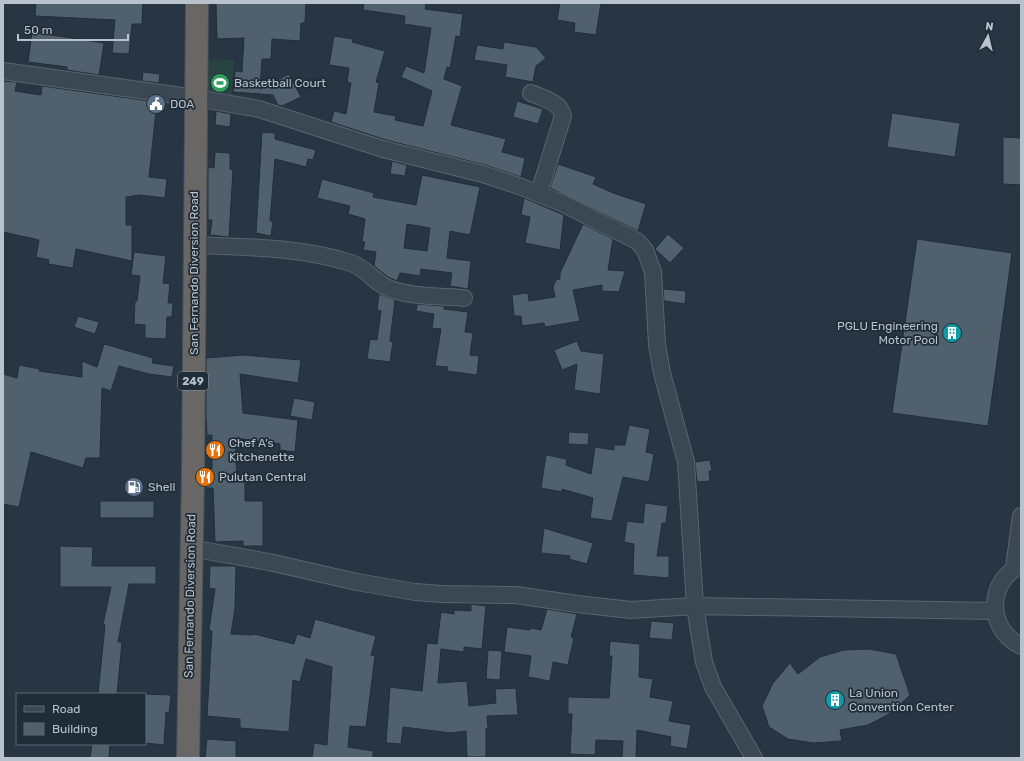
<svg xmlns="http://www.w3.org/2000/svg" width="1024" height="761" viewBox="0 0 1024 761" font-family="Rubik,sans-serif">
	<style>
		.green { fill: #294343 }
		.building { fill: #50606d; stroke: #222e39; fill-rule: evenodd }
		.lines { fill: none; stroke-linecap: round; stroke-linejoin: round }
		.minor-casing { stroke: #59656f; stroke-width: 18 }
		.trunk-casing { stroke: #46525c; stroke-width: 24 }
		.minor { stroke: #3b4752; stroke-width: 16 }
		.trunk { stroke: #696766; stroke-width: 22 }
		.labels { text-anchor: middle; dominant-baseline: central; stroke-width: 3.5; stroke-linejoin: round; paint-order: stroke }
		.shield { fill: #202c37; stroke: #8a959f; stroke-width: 1 }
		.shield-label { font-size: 11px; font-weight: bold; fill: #b8c2cc }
		.poi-label { font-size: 12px; fill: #b8c2cc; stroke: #202c37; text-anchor: start }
		.street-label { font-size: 12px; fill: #b8c2cc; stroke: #202c37 }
	</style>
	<rect width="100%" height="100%" fill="#273642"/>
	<!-- green -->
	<path class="green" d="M208,59L234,60L231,106L206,105Z"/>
	<!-- building -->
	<g class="building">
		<path d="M36,3H143L142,24H132L129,54L112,53L115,20L35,16Z"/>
		<path d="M216,3H306L305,23H301L300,41L272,39L271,59H262L260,89L289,74L301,97L282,106L278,105L273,95L233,92L235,71L242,72L244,38L217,39Z"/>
		<path d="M364,3H426L425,9L463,14L460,37L456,36L450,68L447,67L444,79L462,86L451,125L506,139L502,152L525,158L521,177L485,165L386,140L331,122L334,111L346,114L351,83L347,82L349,68L329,65L334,36L353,39L352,42L385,51L376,82L379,83L374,112L396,116L395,120L423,126L432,91L401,77L406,66L424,73L431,28L404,24L405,16L363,10Z"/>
		<path d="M560,3H601L596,35L574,32L575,23L557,20Z"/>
		<path d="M32,32L104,43L99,75L67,70V67L28,62Z"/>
		<path d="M504,42L536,47L546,58L536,66L533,82L505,77L507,65L474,60L477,45L503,49Z"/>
		<path d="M143,72L160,74L159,83L142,81Z"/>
		<path d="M3,81L17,82L15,91L41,95L42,86L157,102L149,177L167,179L165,198L140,195L126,197V225H132V261L76,249L73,268L48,264L49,260L36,257L39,240L3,232Z"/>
		<path d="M517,101L543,109L538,124L513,117Z"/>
		<path d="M216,111L231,114L230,127L215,125Z"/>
		<path d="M892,113L960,123L955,157L887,147Z"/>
		<path d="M262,132L275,133V139L316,150L313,160L308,159L306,167L275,159L270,221H273L271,236L256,233Z"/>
		<path d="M1003,137L1021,138V185L1003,184Z"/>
		<path d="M215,152L230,153V169L233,170L229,237L210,235L212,220H208V167L214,168Z"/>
		<path d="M392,161L407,165L405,176L390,174Z"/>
		<path d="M558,164L596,177L593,184L613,193L646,204L638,231L550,188Z"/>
		<path d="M422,175L480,187L470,235L450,231L447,258L471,261L468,289L450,286L452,273L421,269L420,276L400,273L397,281L388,277L374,266L376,252L363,250L365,242H362L365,219L348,214L350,206L317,198L322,179L374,193L373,197L416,205ZM407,224L430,228L427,251L404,248Z"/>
		<path d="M524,198L564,215L560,250L525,243L530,217L521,215Z"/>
		<path d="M583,224L613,239L608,270L625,271L619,292L602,291V285L573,290L580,321L545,327L544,323L522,326L521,316H514L512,295L528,293L529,301L555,297L553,287L556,280L560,279V273Z"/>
		<path d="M668,234L684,248L670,263L655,249Z"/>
		<path d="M917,239L1012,253L988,426L892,413Z"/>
		<path d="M134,252L166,256L163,283L170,284L168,303H173L172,317H167L166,339L145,338V325L134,324L135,301H137L140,276L131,275Z"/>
		<path d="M663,289L686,291L685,304L664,301Z"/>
		<path d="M379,294L395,300L390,341L393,342L390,362L367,359L370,339L377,340L381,311L377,310Z"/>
		<path d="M417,304L444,306V309L468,312L465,332L473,333L470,355L479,356L477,375L447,371L448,367L435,366L441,329L432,328L434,314L416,311Z"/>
		<path d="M78,316L99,322L95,334L74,327Z"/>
		<path d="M577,341L581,351L604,354L600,394L574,390L577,364L562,370L554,350Z"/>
		<path d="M104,344L153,358L152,363L174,366L172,377L149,374L119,366L111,391L102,388L100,458H86L83,468L31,452L19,507L3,504V374L17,378L19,365L40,369L39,371L82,377V361L97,367Z"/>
		<path d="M244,355L301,360L298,383L240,374L243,413L298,420L295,452L280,450V444L235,438L237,480H245V501H263V546H243V541L215,542L213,488H205L206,468L212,469V435H207L206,417V358Z"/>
		<path d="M294,398L315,402L312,420L290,416Z"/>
		<path d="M629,425L650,429L646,452L654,454L649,482L623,477L612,521L590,518L593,498L562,489V492L541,488L546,455L567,459L566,465L591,474L595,447L614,450V445H625Z"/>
		<path d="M569,432L589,433L588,445L568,444Z"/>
		<path d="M710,460L712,471H709L710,481L697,482L695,462Z"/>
		<rect x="100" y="501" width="54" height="17"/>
		<path d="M645,503L668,506L666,523H662L657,556H669V578L633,575L634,544L624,542L627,521L643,523Z"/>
		<path d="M544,528L593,543L587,564L569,559L570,556L541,553Z"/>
		<path d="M60,546L93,547L92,566H156V584H129L118,642H122L117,694H98L105,625L103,624L111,587H60Z"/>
		<path d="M210,566H236L235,608L231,634L253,635L254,634L294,644L297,634L310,638L315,619L376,636L371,655L375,656L366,727L350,726L348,747L373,751V758H312L314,743L327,745L332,667L306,659L300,682L293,680L289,732L240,728V719L207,716L212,631L209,630L215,589L209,588Z"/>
		<path d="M471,604L486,606L482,649L464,647V652L441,649L438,683L467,681L469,706L496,703L495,689L516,688L518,715L487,716L488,728L486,729V757H467L466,731L451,733L403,727L401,744L386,743L390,687L422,691L427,643L437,644L441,612L454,614V610L471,611Z"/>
		<path d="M547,609L577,614L571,637L574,638L568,665L553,662L550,681L528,677L531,656L504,652L507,627L530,630L531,628L541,630Z"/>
		<path d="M651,621L674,623L672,640L649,638Z"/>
		<path d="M610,641L640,644L639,677L653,679L650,697L673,701L669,721L691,725L687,749L670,746L671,737L637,730L636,758H622L623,741L596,740L595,755L570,754L572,714H568V697L609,698L612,656H609Z"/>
		<path d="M869,649L896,654L910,695L891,713L868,725L840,730L842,741L813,743L788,739L769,727L762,706L773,683L790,663L798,674L820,657L844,650Z"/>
		<path d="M488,650L502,651L500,680L486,679Z"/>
		<path d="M145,694L171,695L169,713L166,712L164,745L145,743Z"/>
		<path d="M207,739L236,741V758H205Z"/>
		<path d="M92,744H110L109,758H90Z"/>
	</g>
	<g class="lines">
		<defs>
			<g id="minor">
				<path d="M3,71L196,98L259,109L383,149L483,174L519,186L564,204L637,241L645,250L653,272L657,345L662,373L686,462L695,606L704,662L713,687L754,758"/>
				<path d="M531,93C542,98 561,102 563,116L539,193"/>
				<path d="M193,245C246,247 300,247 351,263C366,268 374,282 388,288C409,297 441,296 464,298"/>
				<path d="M190,548L269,562L357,582L415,592L442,594L516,595L577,604L631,610L695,606L995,611"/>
				<path d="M1021,565C987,581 986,629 1021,646"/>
				<path d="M1014,568L1021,516"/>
			</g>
			<path id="trunk" d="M188,758L193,476L197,3"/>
		</defs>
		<!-- minor casing -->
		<use href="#minor" class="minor-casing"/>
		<!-- trunk casing -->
		<use href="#trunk" class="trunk-casing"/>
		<!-- minor -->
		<use href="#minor" class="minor"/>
		<!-- trunk -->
		<use href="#trunk" class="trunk"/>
	</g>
	<!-- icons -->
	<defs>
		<symbol id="stadium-disc" viewBox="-11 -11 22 22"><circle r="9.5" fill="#2e9e5b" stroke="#202c37"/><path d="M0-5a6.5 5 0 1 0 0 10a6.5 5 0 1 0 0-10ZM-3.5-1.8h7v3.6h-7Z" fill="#fff"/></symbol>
		<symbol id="civic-disc" viewBox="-11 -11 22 22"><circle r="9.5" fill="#5c6f8a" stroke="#202c37"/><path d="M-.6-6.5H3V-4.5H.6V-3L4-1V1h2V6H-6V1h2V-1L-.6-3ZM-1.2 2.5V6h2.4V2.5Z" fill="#fff"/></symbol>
		<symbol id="building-disc" viewBox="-11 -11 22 22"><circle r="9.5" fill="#0f9aa8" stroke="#202c37"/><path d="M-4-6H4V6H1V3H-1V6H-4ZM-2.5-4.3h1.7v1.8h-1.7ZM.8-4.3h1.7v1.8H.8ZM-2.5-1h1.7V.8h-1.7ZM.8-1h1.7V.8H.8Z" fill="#fff"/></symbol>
		<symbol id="restaurant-disc" viewBox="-11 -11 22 22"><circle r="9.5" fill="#e8710a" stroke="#202c37"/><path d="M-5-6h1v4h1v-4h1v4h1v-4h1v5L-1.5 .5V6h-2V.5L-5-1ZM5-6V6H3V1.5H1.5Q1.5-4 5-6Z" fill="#fff"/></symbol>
		<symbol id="fuel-disc" viewBox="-11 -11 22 22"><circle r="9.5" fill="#5c6f8a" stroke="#202c37"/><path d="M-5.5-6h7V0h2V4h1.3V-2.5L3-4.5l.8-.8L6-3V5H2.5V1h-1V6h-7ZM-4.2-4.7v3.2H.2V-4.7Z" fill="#fff"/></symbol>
	</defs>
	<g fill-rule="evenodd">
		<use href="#stadium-disc" x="209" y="72" width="22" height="22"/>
		<use href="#civic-disc" x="145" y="93" width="22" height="22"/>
		<use href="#building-disc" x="941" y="322" width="22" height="22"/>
		<use href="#restaurant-disc" x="204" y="439" width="22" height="22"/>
		<use href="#restaurant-disc" x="194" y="466" width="22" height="22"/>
		<use href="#fuel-disc" x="123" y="476" width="22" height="22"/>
		<use href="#building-disc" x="824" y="689" width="22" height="22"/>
	</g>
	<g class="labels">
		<!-- shield labels -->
		<rect class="shield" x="178" y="372" width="30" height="18" rx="3"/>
		<g class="shield-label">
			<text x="193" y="381">249</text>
		</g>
		<!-- poi labels -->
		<g class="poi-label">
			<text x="234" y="83">Basketball Court</text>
			<text x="170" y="104">DOA</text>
			<text x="938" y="326" text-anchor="end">PGLU Engineering<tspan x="938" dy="14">Motor Pool</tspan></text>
			<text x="229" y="443">Chef A's<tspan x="229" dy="14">Kitchenette</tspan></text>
			<text x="219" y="477">Pulutan Central</text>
			<text x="148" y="487">Shell</text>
			<text x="849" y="693">La Union<tspan x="849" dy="14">Convention Center</tspan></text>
		</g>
		<!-- street labels -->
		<g class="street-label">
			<text transform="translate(194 273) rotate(-90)">San Fernando Diversion Road</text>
			<text transform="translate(190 596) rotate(-89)">San Fernando Diversion Road</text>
		</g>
	</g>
	<!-- border -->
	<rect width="1024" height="761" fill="none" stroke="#b8c2cc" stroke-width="8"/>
	<!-- legend -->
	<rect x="16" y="693" width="130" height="52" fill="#202c37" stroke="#5d6873"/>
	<rect x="24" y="706" width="20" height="6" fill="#3b4752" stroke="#5d6873"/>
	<text x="52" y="713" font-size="12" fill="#b8c2cc">Road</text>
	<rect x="24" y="723" width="20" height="12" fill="#50606d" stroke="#5d6873"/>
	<text x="52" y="733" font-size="12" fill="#b8c2cc">Building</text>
	<!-- north arrow -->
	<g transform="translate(988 36) rotate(8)" stroke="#202c37" stroke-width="3" paint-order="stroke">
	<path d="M0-3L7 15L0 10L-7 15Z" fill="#b8c2cc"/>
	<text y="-6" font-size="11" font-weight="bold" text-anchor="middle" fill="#b8c2cc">N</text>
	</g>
	<!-- scale -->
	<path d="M18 34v6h110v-6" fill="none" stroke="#b8c2cc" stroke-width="2"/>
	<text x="24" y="34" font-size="12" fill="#b8c2cc" stroke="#202c37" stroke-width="3" paint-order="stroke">50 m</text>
</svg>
